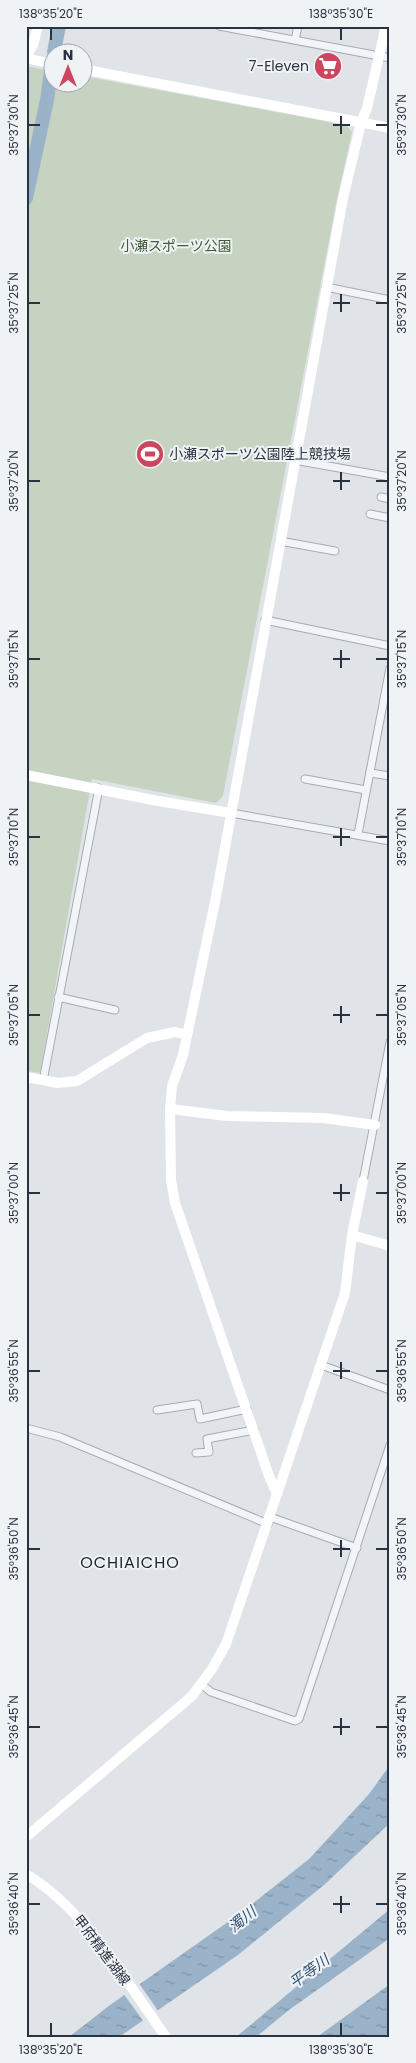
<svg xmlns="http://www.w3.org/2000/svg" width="416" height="2063" viewBox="0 0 416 2063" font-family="Poppins,'Noto Sans JP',sans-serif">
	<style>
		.green { fill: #c6d3c1 }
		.water { fill: url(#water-ripples) }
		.pier { fill: #e0e4e9 }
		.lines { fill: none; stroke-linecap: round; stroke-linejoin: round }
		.river { stroke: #9bb3c9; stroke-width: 14 }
		.street-casing { stroke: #a5abb3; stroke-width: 9 }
		.street { stroke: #f3f4f7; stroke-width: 7 }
		.secondary { stroke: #fff; stroke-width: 10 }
		.ticks { fill: none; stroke: #293240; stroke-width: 2 }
		.labels { text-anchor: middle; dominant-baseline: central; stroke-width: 4; stroke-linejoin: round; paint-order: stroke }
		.poi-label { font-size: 14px; fill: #293240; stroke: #f0f3f6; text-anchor: end }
		.park-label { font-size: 14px; fill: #3e5c36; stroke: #f0f3f6 }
		.street-label { font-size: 14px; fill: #293240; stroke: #f0f3f6 }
		.water-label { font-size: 15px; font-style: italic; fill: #335274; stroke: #f0f3f6 }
		.quarter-label { font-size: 16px; letter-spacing: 1px; fill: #1b2331; stroke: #f0f3f6 }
		.neatline { fill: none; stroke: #293240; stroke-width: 2 }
		.ticks-label { font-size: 12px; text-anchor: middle; fill: #293240 }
	</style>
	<defs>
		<pattern id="water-ripples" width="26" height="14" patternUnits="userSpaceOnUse" patternTransform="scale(1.25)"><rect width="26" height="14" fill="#9bb3c9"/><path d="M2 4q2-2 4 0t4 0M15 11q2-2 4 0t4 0" fill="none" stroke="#7e92a5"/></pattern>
	</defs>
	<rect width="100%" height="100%" fill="#e0e4e9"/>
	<!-- green -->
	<path class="green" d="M26,66L52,71V82H82L83,76L346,125L352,132L336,204L223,796L216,803L92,779L40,1073L26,1071Z"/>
	<!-- water -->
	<g class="water">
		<path d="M390,1765V1823L324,1885L238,1955L119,2037H69L110,2005L242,1912L309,1859L369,1794Z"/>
		<path d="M390,1909V1938L289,2010L256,2037H236Z"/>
		<path d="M390,1984V2037H317Z"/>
	</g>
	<!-- pier -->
	<path class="pier" d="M138,1982L159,2012L144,2022L123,1993Z"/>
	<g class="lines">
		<!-- river -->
		<g class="river">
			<path d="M54,52L59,26"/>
			<path d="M26,198L47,100L52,64"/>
		</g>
		<defs>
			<g id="street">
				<path d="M219,26L390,58"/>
				<path d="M295,40L298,26"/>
				<path d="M326,287L390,300"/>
				<path d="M294,460L390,477"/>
				<path d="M381,497L390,499"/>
				<path d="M370,514L390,518"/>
				<path d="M280,541L335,551"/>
				<path d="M265,620L390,646"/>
				<path d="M370,773L390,776"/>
				<path d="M305,779L366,790"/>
				<path d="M231,813L390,841"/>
				<path d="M358,834L390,668"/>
				<path d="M58,997L115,1010"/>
				<path d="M43,1081L99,788"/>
				<path d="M363,1181L390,1042"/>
				<path d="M321,1365L390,1390"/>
				<path d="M157,1410L197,1404L200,1419L247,1409"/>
				<path d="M26,1428L60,1437L268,1524"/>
				<path d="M196,1453L209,1452L207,1439L254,1430"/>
				<path d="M270,1517L357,1548"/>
				<path d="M201,1684L211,1692L295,1721L299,1719L390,1445"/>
			</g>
		</defs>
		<!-- street casing -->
		<use href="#street" class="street-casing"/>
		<!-- street -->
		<use href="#street" class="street"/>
		<!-- secondary -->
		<g class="secondary">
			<path d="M26,56L33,45L38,26"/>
			<path d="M26,58L52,64"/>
			<path d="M82,69L390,128"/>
			<path d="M26,775L158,801L231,813"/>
			<path d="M26,1077L58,1083L77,1081L147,1038L175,1032L187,1035"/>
			<path d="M170,1109L227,1116L324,1118L375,1125"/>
			<path d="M352,1235L363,1181"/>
			<path d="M277,1494L345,1293L352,1235L390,1246"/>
			<path d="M26,1837L192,1696L212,1669L226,1644L277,1494L269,1476L175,1203L171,1180L170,1109L172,1086L183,1055L216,897L343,198L361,123L367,108L386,26"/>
			<path d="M26,1874C84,1908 127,1983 166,2037"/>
		</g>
	</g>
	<!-- ticks -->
	<path class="ticks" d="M51,28V40M341,28V40M341,116V134M28,125H40M333,125H350M376,125H388M341,294V312M28,303H40M333,303H350M376,303H388M341,472V490M28,481H40M333,481H350M376,481H388M341,650V668M28,659H40M333,659H350M376,659H388M341,828V846M28,837H40M333,837H350M376,837H388M341,1006V1023M28,1015H40M333,1015H350M376,1015H388M341,1184V1201M28,1193H40M333,1193H350M376,1193H388M341,1362V1379M28,1371H40M333,1371H350M376,1371H388M341,1540V1557M28,1549H40M333,1549H350M376,1549H388M341,1718V1735M28,1727H40M333,1727H350M376,1727H388M341,1896V1913M28,1904H40M333,1904H350M376,1904H388M51,2023V2036M341,2023V2036"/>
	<!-- icons -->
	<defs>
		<symbol id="supermarket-disc" viewBox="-11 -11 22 22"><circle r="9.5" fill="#ce455f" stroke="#f0f3f6"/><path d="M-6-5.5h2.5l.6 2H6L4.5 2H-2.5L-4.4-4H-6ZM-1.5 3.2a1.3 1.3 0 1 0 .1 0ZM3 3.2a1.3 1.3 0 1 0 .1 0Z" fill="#fff"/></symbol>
		<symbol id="stadium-disc" viewBox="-11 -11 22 22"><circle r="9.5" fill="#ce455f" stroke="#f0f3f6"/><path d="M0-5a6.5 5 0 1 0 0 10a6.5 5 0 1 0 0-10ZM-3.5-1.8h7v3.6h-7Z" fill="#fff"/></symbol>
	</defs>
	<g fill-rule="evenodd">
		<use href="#supermarket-disc" x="312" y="50" width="32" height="32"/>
		<use href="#stadium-disc" x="134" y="438" width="32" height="32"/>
	</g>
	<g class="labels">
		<!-- poi labels -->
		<g class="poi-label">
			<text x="309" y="66">7-Eleven</text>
			<text x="169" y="454" text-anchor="start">小瀬スポーツ公園陸上競技場</text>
		</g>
		<!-- park labels -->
		<g class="park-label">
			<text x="176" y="246">小瀬スポーツ公園</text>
		</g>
		<!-- street labels -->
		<g class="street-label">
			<text transform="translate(102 1950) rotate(53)">甲府精進湖線</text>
		</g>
		<!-- water labels -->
		<g class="water-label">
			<text transform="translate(242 1919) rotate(-39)">濁川</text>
			<text transform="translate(309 1971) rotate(-36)">平等川</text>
		</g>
		<!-- quarter labels -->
		<g class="quarter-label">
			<text x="130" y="1562">OCHIAICHO</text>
		</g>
	</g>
	<!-- border -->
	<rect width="416" height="2063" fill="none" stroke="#f0f3f6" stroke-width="55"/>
	<!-- north arrow -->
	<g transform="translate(68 68)"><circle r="24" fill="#f0f3f6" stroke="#a0a6ad"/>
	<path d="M0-4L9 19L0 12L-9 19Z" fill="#ce455f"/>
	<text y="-8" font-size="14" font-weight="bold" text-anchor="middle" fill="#293240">N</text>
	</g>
	<rect x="28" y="28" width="360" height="2008" class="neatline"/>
	<g class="ticks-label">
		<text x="51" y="18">138°35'20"E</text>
		<text x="341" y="18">138°35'30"E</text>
		<text transform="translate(14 125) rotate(-90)" y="4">35°37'30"N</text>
		<text transform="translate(402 125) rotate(-90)" y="4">35°37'30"N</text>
		<text transform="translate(14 303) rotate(-90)" y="4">35°37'25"N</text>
		<text transform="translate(402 303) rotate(-90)" y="4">35°37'25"N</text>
		<text transform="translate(14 481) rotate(-90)" y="4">35°37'20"N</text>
		<text transform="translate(402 481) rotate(-90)" y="4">35°37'20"N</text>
		<text transform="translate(14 659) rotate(-90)" y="4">35°37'15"N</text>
		<text transform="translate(402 659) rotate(-90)" y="4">35°37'15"N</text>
		<text transform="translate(14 837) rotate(-90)" y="4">35°37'10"N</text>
		<text transform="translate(402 837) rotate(-90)" y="4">35°37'10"N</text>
		<text transform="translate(14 1015) rotate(-90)" y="4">35°37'05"N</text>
		<text transform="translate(402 1015) rotate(-90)" y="4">35°37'05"N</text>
		<text transform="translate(14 1193) rotate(-90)" y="4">35°37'00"N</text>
		<text transform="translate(402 1193) rotate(-90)" y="4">35°37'00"N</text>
		<text transform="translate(14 1371) rotate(-90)" y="4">35°36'55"N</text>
		<text transform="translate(402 1371) rotate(-90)" y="4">35°36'55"N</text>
		<text transform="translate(14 1549) rotate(-90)" y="4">35°36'50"N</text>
		<text transform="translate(402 1549) rotate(-90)" y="4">35°36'50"N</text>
		<text transform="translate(14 1727) rotate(-90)" y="4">35°36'45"N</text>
		<text transform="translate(402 1727) rotate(-90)" y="4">35°36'45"N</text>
		<text transform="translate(14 1904) rotate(-90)" y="4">35°36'40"N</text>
		<text transform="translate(402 1904) rotate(-90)" y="4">35°36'40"N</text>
		<text x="51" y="2054">138°35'20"E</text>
		<text x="341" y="2054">138°35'30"E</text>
	</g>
</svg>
